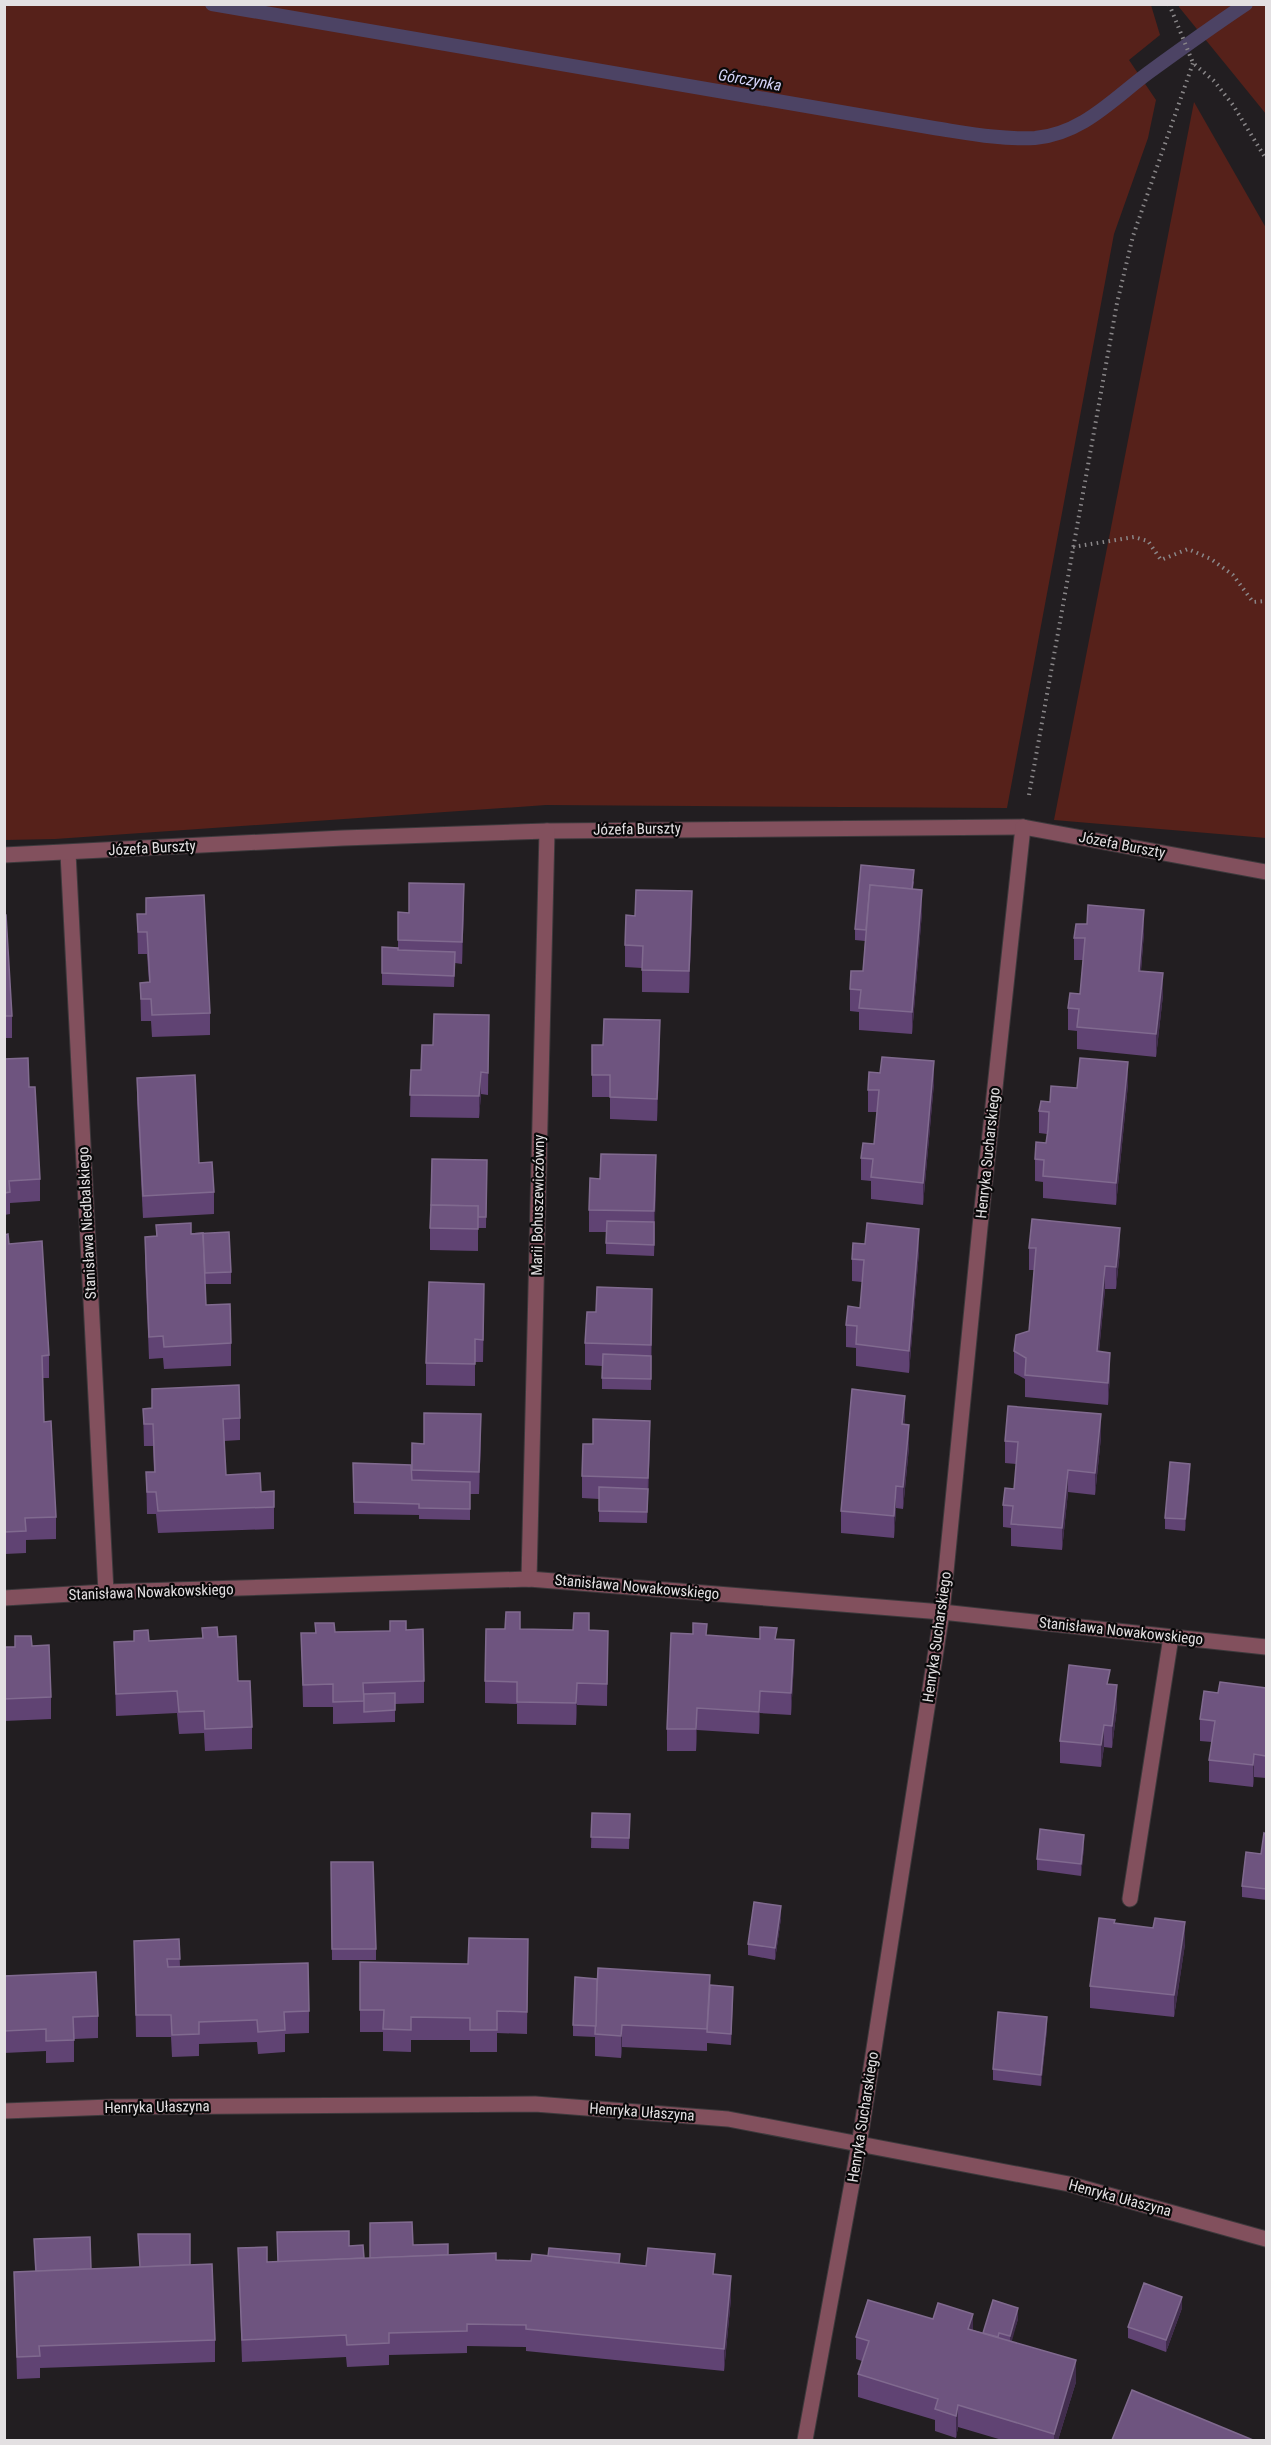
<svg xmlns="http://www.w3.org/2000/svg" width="1271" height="2445" viewBox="0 0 1271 2445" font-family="'Roboto Condensed',sans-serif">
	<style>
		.green { fill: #56211a }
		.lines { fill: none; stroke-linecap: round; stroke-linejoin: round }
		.stream { stroke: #4c4364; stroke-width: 14 }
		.street-casing { stroke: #3d393c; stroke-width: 17 }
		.path { stroke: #8a8789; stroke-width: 4; stroke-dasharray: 1.5 4.5; stroke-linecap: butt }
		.street { stroke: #82505d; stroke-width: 15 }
		.wall { fill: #604373 }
		.shaded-wall { fill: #412d4d }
		.building { fill: #6e547f; stroke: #806a8f; stroke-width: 1.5 }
		.labels { text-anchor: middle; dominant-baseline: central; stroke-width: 4.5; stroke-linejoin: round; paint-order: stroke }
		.street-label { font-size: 15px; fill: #e3e0e2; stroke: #0a090a }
		.water-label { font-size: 16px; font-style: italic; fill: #d4d4f8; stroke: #0a090a }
	</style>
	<rect width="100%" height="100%" fill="#221e21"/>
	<!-- green -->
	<g class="green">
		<path d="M4,5H1151L1160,35L1129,60L1156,100L1148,138L1114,234L1007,808L546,805L55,839L5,840Z"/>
		<path d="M1179,5H1266V114L1179,7Z"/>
		<path d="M1194,102L1266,228V838L1054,820Z"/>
	</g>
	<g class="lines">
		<!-- stream -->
		<path class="stream" d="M212,4L934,128C967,133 1002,140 1035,138C1082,134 1113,99 1148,73C1181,49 1213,26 1246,4"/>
		<defs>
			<g id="street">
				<path d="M68,853L106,1592"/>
				<path d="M4,855L343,838L547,831L1023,827L1266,872"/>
				<path d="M529,1579L547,831"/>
				<path d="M4,1598L106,1592L529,1579L942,1612L1266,1647"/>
				<path d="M1130,1899L1171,1637"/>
				<path d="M4,2111L111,2107L535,2104L728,2119L1069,2184L1266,2239"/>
				<path d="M805,2440L859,2145L942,1612L980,1227L1023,827"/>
			</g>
		</defs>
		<!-- street casing -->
		<use href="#street" class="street-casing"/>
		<!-- path -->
		<g class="path">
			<path d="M1169,4L1193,63L1214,81L1233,105L1266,159"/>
			<path d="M1073,547L1134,537L1148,541L1161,560L1188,549L1211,559L1233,575L1253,602L1266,601"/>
			<path d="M1029,795L1117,303L1133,236L1193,63"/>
		</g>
		<!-- street -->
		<use href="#street" class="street"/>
	</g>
	<!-- wall -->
	<g class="wall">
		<path d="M914,881L913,889L922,912L912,1034L859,1030V1012L850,1011V989L863,971L865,941L855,940V929Z"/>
		<path d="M464,906L462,964L455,963L454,987L382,985V947L398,950V912L409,913Z"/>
		<path d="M692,913L689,993L642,992V968L625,967V945L635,916Z"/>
		<path d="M137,914L210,1013V1035L152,1037L151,1021H141L140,983L149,982L147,954H138Z"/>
		<path d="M4,915L12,1016V1038H4Z"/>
		<path d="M1144,932L1141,971L1163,995L1156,1057L1077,1049V1031L1068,1030V1008L1080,994L1083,960H1074V938Z"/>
		<path d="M489,1015L488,1095L481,1094L479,1118L410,1117L411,1070H421L433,1045Z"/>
		<path d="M660,1042L657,1121L610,1119V1097H592V1075L603,1045Z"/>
		<path d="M4,1059L29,1087L40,1179V1201L10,1203V1214L4,1215Z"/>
		<path d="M137,1078L199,1163L214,1192V1214L143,1218L137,1100Z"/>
		<path d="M934,1083L923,1205L871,1199V1181L861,1180V1158L874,1144L877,1112H868V1090Z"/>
		<path d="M1128,1084L1116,1205L1043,1198V1182L1035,1181V1159L1046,1143L1047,1134L1039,1133V1111L1050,1102L1077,1088Z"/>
		<path d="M487,1160L486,1228H478V1251L430,1250V1228Z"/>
		<path d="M656,1177L654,1256L606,1254V1232H589V1210L600,1179Z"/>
		<path d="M156,1225L191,1234L231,1272V1284H205L206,1305L231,1343V1366L164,1369L163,1358L149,1359L145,1259V1237L156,1236Z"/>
		<path d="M4,1235L9,1244L49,1355V1378H42L44,1422L56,1517V1539L26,1540V1553L5,1554L4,1541Z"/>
		<path d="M1029,1248L1120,1250L1116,1289H1105L1099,1351L1110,1375L1108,1405L1025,1397V1379L1014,1373V1351L1029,1331L1034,1270H1029Z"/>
		<path d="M919,1251L909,1373L856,1366V1348L846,1347V1325L860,1308L862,1282L852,1281V1259Z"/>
		<path d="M484,1306L483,1362H475V1386L426,1385V1363Z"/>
		<path d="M652,1311L651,1390L602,1389V1366L585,1365V1343L596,1312Z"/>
		<path d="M143,1409L240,1418V1440L224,1441L226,1475L261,1492L274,1491V1529L158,1533L156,1514H147L146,1472H154L153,1446H144Z"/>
		<path d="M905,1418L904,1424L909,1447L903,1509L896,1508L894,1538L841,1533V1511Z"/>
		<path d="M481,1437L479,1494H470V1520L419,1519V1515L354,1514L353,1463L411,1465L412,1443L424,1444Z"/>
		<path d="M1101,1437L1095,1495L1068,1492L1062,1550L1011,1546V1528L1003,1527V1505L1014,1489L1016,1464L1005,1463V1441Z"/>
		<path d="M650,1443L647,1523L599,1522V1499L582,1498V1476L593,1444Z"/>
		<path d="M1190,1475L1185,1531L1165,1529V1518Z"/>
		<path d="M315,1623L335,1632L406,1630L424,1681V1703L395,1704V1722L333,1724V1707H303L301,1633H315Z"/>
		<path d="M202,1628L218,1637L238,1681L252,1727V1749L205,1751L204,1733L179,1734L177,1713L116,1716L114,1642L202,1638Z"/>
		<path d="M520,1629L608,1631L607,1706L577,1705L576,1725L517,1724V1704L485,1703V1681Z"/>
		<path d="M707,1635L794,1663L791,1715L760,1713L759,1734L697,1730L696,1751H667V1729Z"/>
		<path d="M32,1646L51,1697V1719L4,1721V1647Z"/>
		<path d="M1110,1684L1117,1707L1112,1748L1104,1747L1101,1767L1060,1763V1741Z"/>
		<path d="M1266,1688V1778L1254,1777L1253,1787L1209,1782V1760L1212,1742L1200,1741V1719L1218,1693Z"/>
		<path d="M592,1813L630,1814L629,1849L591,1848Z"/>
		<path d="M1266,1834V1900L1242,1897V1886L1261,1854Z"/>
		<path d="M1084,1847L1081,1876L1037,1870V1859Z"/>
		<path d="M331,1862L376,1949V1960H332Z"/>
		<path d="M781,1918L775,1960L748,1955V1944Z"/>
		<path d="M1115,1923L1153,1928L1185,1944L1174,2017L1090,2008V1986Z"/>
		<path d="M179,1939L180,1967L309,2011V2033L285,2034V2052L258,2054L257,2042L199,2044V2056L172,2057L171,2037H136L134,1941Z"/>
		<path d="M528,1939L527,2034L497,2033V2052H470V2040H411V2052L383,2051V2032H360V1962L468,1964Z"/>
		<path d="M4,1976L98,2016V2038L74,2039V2062L46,2063V2051L4,2053Z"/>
		<path d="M710,1985L733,1998L731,2045L707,2043V2037V2051L622,2047L621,2058L595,2056V2037L573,2036V2025Z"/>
		<path d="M1047,2029L1041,2086L993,2080V2069Z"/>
		<path d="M34,2239L91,2269L190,2265L215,2340V2362L40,2368V2378L17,2379L14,2272L35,2271Z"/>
		<path d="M413,2245L448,2255L496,2260L620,2264L715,2274L731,2298L724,2371L526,2351V2347L467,2346V2353L389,2355V2365L347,2367L346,2357L242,2362L238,2248L267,2262H277L349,2246L364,2258H370Z"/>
		<path d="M1182,2308L1166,2352L1128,2338V2327Z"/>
		<path d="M1018,2319L1011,2341L1076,2382L1058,2440H1002L958,2427L956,2438L935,2431V2420L858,2397V2374L862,2361L856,2359V2337L973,2330L983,2333Z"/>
	</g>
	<!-- shaded-wall -->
	<g class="shaded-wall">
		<path d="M464,884V906L462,964V942Z"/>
		<path d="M922,890V912L912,1034V1012Z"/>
		<path d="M692,891V913L689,993V971Z"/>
		<path d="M1144,910V932L1139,993V971Z"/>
		<path d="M1163,973V995L1156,1057V1034Z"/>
		<path d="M660,1020V1042L657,1121V1099Z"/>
		<path d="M934,1061V1083L923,1205V1183Z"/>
		<path d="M1128,1062V1084L1116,1205V1183Z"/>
		<path d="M481,1072V1094L479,1118V1096Z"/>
		<path d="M656,1155V1177L654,1256V1211Z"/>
		<path d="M1120,1228V1250L1116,1289V1267Z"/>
		<path d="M919,1229V1251L909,1373V1351Z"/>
		<path d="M1105,1266V1289L1097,1373V1351Z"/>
		<path d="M1110,1353V1375L1108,1405V1383Z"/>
		<path d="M905,1396V1418L902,1446V1424Z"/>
		<path d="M481,1414V1437L479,1494V1472Z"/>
		<path d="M1101,1414V1437L1095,1495V1473Z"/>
		<path d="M650,1421V1443L647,1523L648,1478Z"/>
		<path d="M909,1425V1447L903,1509V1487Z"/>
		<path d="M1190,1464V1475L1185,1531V1519Z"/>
		<path d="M1068,1470V1492L1062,1550V1528Z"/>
		<path d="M896,1486V1508L894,1538V1516Z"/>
		<path d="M794,1640V1663L791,1715V1693Z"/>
		<path d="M577,1683V1705L576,1725V1703Z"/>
		<path d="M1117,1685V1707L1112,1748V1726Z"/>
		<path d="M760,1691V1713L759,1734V1712Z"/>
		<path d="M697,1708V1730L696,1751V1729Z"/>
		<path d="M1104,1725V1747L1101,1767V1745Z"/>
		<path d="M1254,1754V1777L1253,1787V1765Z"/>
		<path d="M1084,1835V1847L1081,1876V1864Z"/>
		<path d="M781,1906V1918L775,1960V1948Z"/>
		<path d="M1185,1922V1944L1174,2017V1995Z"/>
		<path d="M1047,2017V2029L1041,2086V2075Z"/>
		<path d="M622,2025V2047L621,2058V2036Z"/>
		<path d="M731,2276V2298L724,2371V2349Z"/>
		<path d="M1182,2297V2308L1166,2352V2340Z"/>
		<path d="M1018,2308V2319L1010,2348V2336Z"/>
		<path d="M973,2314V2336L968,2329Z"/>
		<path d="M1076,2360V2382L1058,2440H1054V2434Z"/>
		<path d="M958,2405V2427L956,2438V2416Z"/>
	</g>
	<!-- building -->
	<g class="building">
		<path d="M861,865L914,870L912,889L870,885L866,930L855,929Z"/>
		<path d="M409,883L464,884L462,942L398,940V912L409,913Z"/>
		<path d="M870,885L922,890L912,1012L859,1008L861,990L850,989L851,971H863Z"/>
		<path d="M636,890L692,891L689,971L642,970L643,946L625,945L626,915L635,916Z"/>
		<path d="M204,895L210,1013L152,1015L151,999H141L140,983L150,982L147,932H138L137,914H146V898Z"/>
		<path d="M1088,905L1144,910L1139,971L1163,973L1156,1034L1077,1027L1079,1009L1068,1008L1070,993L1080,994L1085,938H1074L1076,924H1087Z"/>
		<path d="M4,915H6L12,1016H4Z"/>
		<path d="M382,947L398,948V950L455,952L454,976L382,973Z"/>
		<path d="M434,1014L489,1015L488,1073L481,1072L479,1096L410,1095L411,1070H421L422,1045H433Z"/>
		<path d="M604,1019L660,1020L657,1099L610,1097V1075H592V1045H603Z"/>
		<path d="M882,1057L934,1061L923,1183L871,1177L873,1159L861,1158L863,1143L874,1144L879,1090H868L869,1072L880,1073Z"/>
		<path d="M28,1058L29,1087H35L40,1179L9,1181L10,1192L4,1193V1059Z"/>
		<path d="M1080,1058L1128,1062L1116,1183L1043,1176L1044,1160L1035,1159L1036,1142L1046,1143L1048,1130L1049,1112L1039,1111L1041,1101L1050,1102L1051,1086L1077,1088Z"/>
		<path d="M195,1075L199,1163L212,1162L214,1192L143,1196L137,1078Z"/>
		<path d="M601,1154L656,1155L654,1211L589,1210L590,1178L600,1179Z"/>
		<path d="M432,1159L487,1160L486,1217H478V1206L431,1205Z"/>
		<path d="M431,1205L478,1206V1229L430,1228Z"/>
		<path d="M1032,1219L1120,1228L1116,1267L1105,1266L1097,1351L1110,1353L1108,1383L1025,1375L1026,1358L1014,1351L1016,1335L1029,1331L1036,1248H1029Z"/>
		<path d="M607,1221L654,1222V1245L606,1243Z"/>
		<path d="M191,1223V1234L203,1233L206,1305L230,1304L231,1343L164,1347L163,1336L149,1337L145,1237L157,1236L156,1225Z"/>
		<path d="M867,1223L919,1229L909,1351L856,1344L857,1326L846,1325L848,1306L860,1308L864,1260L852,1259L853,1243L865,1244Z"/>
		<path d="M229,1232L231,1272L205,1273L203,1233L191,1234Z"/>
		<path d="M8,1234L9,1244L42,1241L49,1355L42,1356L44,1422L51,1421L56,1517L25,1518L26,1531L5,1532L4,1519V1235Z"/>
		<path d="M429,1282L484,1284L483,1340L475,1339V1364L426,1363Z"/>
		<path d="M597,1287L652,1289L651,1345L585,1343L587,1312H596Z"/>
		<path d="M603,1354L651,1356V1379L602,1378Z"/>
		<path d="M239,1385L240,1418L223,1419L226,1475L260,1473L261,1492L274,1491V1507L158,1511L156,1492H147L146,1472H155L153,1424H144L143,1409L152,1408V1389Z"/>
		<path d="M852,1389L905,1396L902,1424L909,1425L903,1487L896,1486L894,1516L841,1511Z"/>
		<path d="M1008,1406L1101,1414L1095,1473L1068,1470L1062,1528L1011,1524L1013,1506L1003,1505L1005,1488L1014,1489L1018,1442L1005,1441Z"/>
		<path d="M424,1413L481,1414L479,1472L412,1470V1443L424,1444Z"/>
		<path d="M593,1419L650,1421L648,1478L582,1476L583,1444H593Z"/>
		<path d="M1170,1462L1190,1464L1185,1519L1165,1518Z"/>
		<path d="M353,1463L411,1465L412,1480L470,1482V1509L419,1508V1504L354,1502Z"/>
		<path d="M599,1487L648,1489L647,1512L599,1511Z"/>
		<path d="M506,1612H520V1629L573,1630L574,1613H589V1630L608,1631L607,1684L577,1683L576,1703L517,1702V1682L485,1681L486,1629H505Z"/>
		<path d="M390,1621H406V1630L423,1629L424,1681L363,1683L364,1701L333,1702V1684L303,1685L301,1633H316L315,1623H334L335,1632L390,1631Z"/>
		<path d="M693,1623L707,1624L706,1635L760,1639V1627L777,1628L775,1639L794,1640L791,1693L760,1691L759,1712L697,1708L696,1729H667L671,1633L693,1634Z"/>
		<path d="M217,1627L218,1637L236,1636L238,1681H250L252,1727L205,1729L204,1711L179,1712L177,1691L116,1694L114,1642L134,1641V1631L148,1630L149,1641L203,1638L202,1628Z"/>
		<path d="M15,1636H31L32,1646L49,1645L51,1697L4,1699V1647H15Z"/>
		<path d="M1069,1665L1110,1670L1107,1684L1117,1685L1112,1726L1104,1725L1101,1745L1060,1741Z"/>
		<path d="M1220,1682L1266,1688V1756L1254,1754L1253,1765L1209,1760L1215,1721L1200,1719L1204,1691L1218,1693Z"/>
		<path d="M395,1693V1710L364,1712V1694Z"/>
		<path d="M592,1813L630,1814L629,1838L591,1837Z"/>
		<path d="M1040,1829L1084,1835L1081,1864L1037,1859Z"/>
		<path d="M1264,1833L1266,1834V1889L1242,1886L1246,1852L1261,1854Z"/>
		<path d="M331,1862H373L376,1949H332Z"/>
		<path d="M754,1902L781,1906L775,1948L748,1944Z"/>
		<path d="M1099,1918L1115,1920L1114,1923L1153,1928L1155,1918L1185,1922L1174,1995L1090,1986Z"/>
		<path d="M469,1938L528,1939L527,2012L497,2011V2030H470V2018L411,2017V2030L383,2029L384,2010H360V1962L468,1964Z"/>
		<path d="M179,1939L180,1959H167L168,1967L308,1963L309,2011L284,2012L285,2030L258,2032L257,2020L199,2022V2034L172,2035L171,2015H136L134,1941Z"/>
		<path d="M598,1968L710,1975L707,2029L622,2025L621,2036L595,2034Z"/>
		<path d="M96,1972L98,2016L73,2017L74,2040L46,2041V2029L4,2031V1976Z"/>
		<path d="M575,1977L597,1979L596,2026L573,2025Z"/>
		<path d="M710,1985L733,1987L731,2034L707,2032Z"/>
		<path d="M998,2012L1047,2017L1041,2075L993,2069Z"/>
		<path d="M412,2222L413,2245L448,2244V2255L370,2258V2223Z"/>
		<path d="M349,2231V2246L363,2245L364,2258L278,2262L277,2232Z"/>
		<path d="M138,2234H190V2265L140,2267Z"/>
		<path d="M90,2237L91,2269L36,2271L34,2239Z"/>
		<path d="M267,2247V2262L496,2253V2260L531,2261L532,2254L646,2266L648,2248L715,2254L713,2274L731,2276L724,2349L526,2329V2325L467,2324V2331L389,2333V2343L347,2345L346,2335L242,2340L238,2248Z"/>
		<path d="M549,2248L620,2254L619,2263L548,2256Z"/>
		<path d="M212,2264L215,2340L39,2346L40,2356L17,2357L14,2272Z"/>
		<path d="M1144,2283L1182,2297L1166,2340L1128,2327Z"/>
		<path d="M868,2300L933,2319L938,2303L973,2314L968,2329L1076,2360L1054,2434L958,2405L956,2416L935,2409L938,2399L858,2374L869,2341L856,2337Z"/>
		<path d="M993,2300L1018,2308L1010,2336L999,2333L998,2337L983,2333Z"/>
		<path d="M1132,2390L1253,2440H1112Z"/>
	</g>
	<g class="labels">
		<!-- street labels -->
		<g class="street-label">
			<text transform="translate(637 829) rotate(-1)">Józefa Burszty</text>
			<text transform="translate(1122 845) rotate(11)">Józefa Burszty</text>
			<text transform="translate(152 848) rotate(-3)">Józefa Burszty</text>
			<text transform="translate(988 1153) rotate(-84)">Henryka Sucharskiego</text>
			<text transform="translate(538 1205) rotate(-89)">Marii Bohuszewiczówny</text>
			<text transform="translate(87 1223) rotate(-93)">Stanisława Niedbalskiego</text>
			<text transform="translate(637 1587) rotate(5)">Stanisława Nowakowskiego</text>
			<text transform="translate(151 1592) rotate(-2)">Stanisława Nowakowskiego</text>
			<text transform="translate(1121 1631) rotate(6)">Stanisława Nowakowskiego</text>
			<text transform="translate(937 1637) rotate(-82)">Henryka Sucharskiego</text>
			<text transform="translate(157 2107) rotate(-1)">Henryka Ułaszyna</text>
			<text transform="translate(642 2112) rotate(4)">Henryka Ułaszyna</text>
			<text transform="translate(863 2117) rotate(-81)">Henryka Sucharskiego</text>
			<text transform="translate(1120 2198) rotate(15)">Henryka Ułaszyna</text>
		</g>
		<!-- water labels -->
		<g class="water-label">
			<text transform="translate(750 80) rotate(10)">Górczynka</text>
		</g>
	</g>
	<!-- border -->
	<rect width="1271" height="2445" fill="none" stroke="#e3e0e2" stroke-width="12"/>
</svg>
